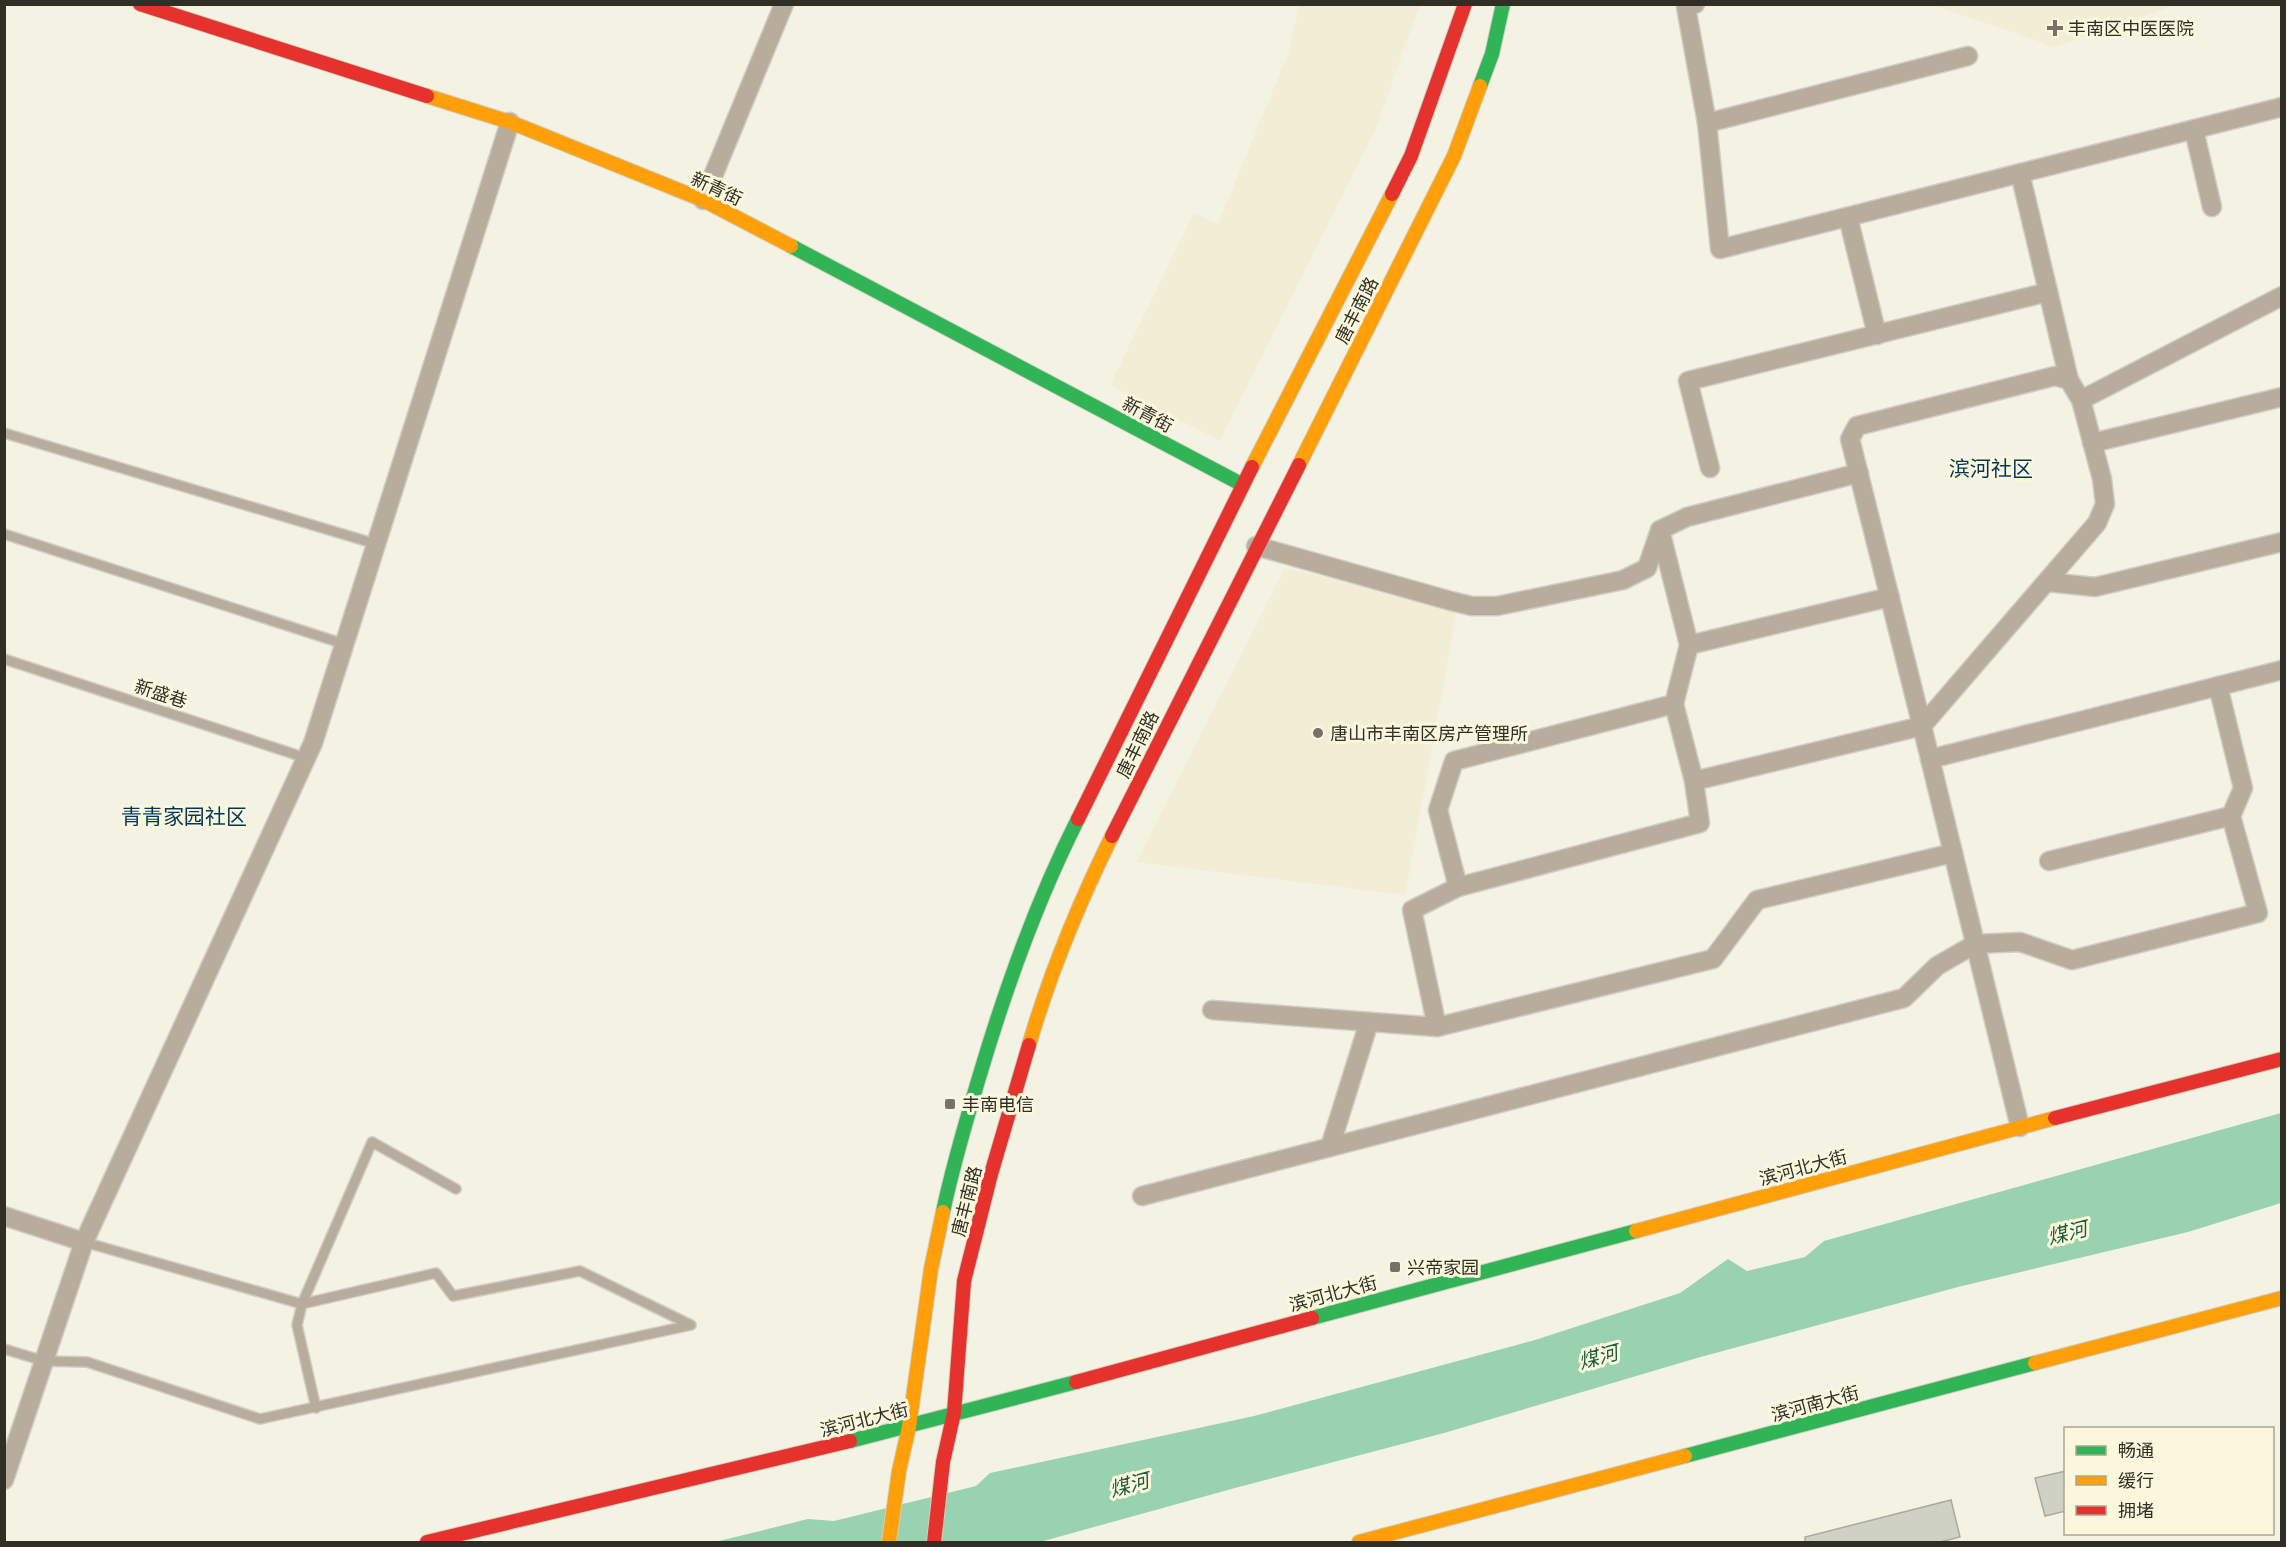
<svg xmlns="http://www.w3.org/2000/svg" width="2286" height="1547" viewBox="0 0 2286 1547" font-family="Commissioner,'Noto Sans SC',sans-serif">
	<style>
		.built { fill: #f1eed5 }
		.water { fill: #99d2ae }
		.building { fill: #cfd1c5; stroke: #a9aaa0; stroke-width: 1.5 }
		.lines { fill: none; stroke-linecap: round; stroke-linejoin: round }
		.lane-casing { stroke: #cfcec2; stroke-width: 12 }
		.street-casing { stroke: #cfcec2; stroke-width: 21 }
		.fast-casing { stroke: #cfcec2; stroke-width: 16 }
		.slow-casing { stroke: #cfcec2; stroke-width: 16 }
		.jam-casing { stroke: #cfcec2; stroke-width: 16 }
		.lane { stroke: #b8ad9d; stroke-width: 9 }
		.street { stroke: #b8ad9d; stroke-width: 18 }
		.fast { stroke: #30b455; stroke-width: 14 }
		.slow { stroke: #ff9f0a; stroke-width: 14 }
		.jam { stroke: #e5322d; stroke-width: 14 }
		.poi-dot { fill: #757368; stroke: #faf7dd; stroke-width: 2 }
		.labels { text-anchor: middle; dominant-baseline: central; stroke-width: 6; stroke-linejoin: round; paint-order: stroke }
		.poi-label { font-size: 18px; fill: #302f25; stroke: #faf7dd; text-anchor: start }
		.street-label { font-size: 18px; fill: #302f25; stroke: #faf7dd }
		.water-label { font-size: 20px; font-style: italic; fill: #1e5c3e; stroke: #faf7dd }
		.quarter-label { font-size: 21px; fill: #033559; stroke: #faf7dd }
	</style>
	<rect width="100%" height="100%" fill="#f4f2e3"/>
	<!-- built -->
	<g class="built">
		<path d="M1299,5H1420L1375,131L1220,441L1110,385L1194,213L1218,224L1289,51Z"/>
		<path d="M1933,5H2169L2167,8L2054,47Z"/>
		<path d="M1285,568L1458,605L1405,895L1136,862Z"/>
	</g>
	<!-- water -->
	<path class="water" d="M2281,1113V1203L2188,1232L1958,1287L1697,1358L1444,1433L1235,1488L1040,1542H715L808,1519L834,1521L976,1486L990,1473L1254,1416L1535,1340L1680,1293L1728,1259L1747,1271L1805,1257L1824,1241Z"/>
	<!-- building -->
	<g class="building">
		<path d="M2066,1471V1511L2045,1516L2035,1478Z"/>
		<path d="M1951,1500L1960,1537L1940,1542H1805V1537Z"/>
	</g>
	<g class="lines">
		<defs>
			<g id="lane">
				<path d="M4,433L376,544"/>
				<path d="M4,534L344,644"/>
				<path d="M4,659L306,758"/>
				<path d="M84,1242L302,1304L297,1325L316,1408"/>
				<path d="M302,1304L372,1142L456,1189"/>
				<path d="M4,1349L44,1361L87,1362L260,1419L691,1325L580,1271L453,1296L436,1273L302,1304"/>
			</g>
			<g id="street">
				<path d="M1695,4L1686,7L1707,123"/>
				<path d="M1968,56L1707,123L1720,249L2282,107"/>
				<path d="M2194,130L2212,207"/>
				<path d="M2020,173L2069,380"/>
				<path d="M703,200L784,4"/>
				<path d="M1848,217L1877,335"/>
				<path d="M2081,400L2282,296"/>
				<path d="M2092,443L2282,397"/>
				<path d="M1710,468L1688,381L2048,292"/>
				<path d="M1256,546L1451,601L1472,606H1497L1623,580L1647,568L1660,530L1687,517L1859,473"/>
				<path d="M2047,582L2095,587L2282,542"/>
				<path d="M1689,645L1890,597"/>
				<path d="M1930,759L2282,670"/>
				<path d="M1694,781L1922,726L1850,439L1857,426L2055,376L2069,380L2081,400L2102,479L2105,504L2097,523L1922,726L2020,1127"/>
				<path d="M2049,861L2231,816"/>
				<path d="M1458,887L1438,810L1454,761L1674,704L1689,645L1660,530"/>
				<path d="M1212,1010L1437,1027L1713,959L1757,900L1953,853"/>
				<path d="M1437,1027L1412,910L1458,887L1700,823L1694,781L1674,704"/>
				<path d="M1330,1147L1369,1022"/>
				<path d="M1142,1196L1904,998L1937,966L1975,944L2020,942L2072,960L2258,913L2231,816L2243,788L2218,686"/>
				<path d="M4,1216L84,1242"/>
				<path d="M4,1480L84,1242L313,743L510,122"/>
			</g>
			<g id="fast">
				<path d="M1480,86L1492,54L1503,4"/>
				<path d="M791,246L1243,485"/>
				<path d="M943,1212C953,1164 967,1118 981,1071C1007,984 1037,900 1078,819"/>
				<path d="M1312,1318L1636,1231"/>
				<path d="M850,1441L1076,1382"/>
				<path d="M1685,1456L2035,1363"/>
			</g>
			<g id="slow">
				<path d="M427,96L510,122L703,200L791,246"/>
				<path d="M1299,465L1454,156L1480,86"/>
				<path d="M1252,467L1392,194"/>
				<path d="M1029,1045C1050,973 1079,903 1112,836"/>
				<path d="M1636,1231L2055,1118"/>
				<path d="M2035,1363L2282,1298"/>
				<path d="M889,1542L899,1471L909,1427L931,1269L943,1212"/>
				<path d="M1359,1542L1685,1456"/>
			</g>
			<g id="jam">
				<path d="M140,4L427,96"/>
				<path d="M1392,194L1411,156L1465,4"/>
				<path d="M1078,819L1252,467"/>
				<path d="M1112,836L1299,465"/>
				<path d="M2055,1118L2282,1059"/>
				<path d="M1076,1382L1312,1318"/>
				<path d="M427,1542L850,1441"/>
				<path d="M934,1542L943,1462L954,1413L964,1281L991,1174L1029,1045"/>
			</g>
		</defs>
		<!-- lane casing -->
		<use href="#lane" class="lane-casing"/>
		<!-- street casing -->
		<use href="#street" class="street-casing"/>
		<!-- fast casing -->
		<use href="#fast" class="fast-casing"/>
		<!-- slow casing -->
		<use href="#slow" class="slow-casing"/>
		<!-- jam casing -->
		<use href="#jam" class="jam-casing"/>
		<!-- lane -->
		<use href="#lane" class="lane"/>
		<!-- street -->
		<use href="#street" class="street"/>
		<!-- fast -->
		<use href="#fast" class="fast"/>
		<!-- slow -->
		<use href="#slow" class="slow"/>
		<!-- jam -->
		<use href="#jam" class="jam"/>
	</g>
	<!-- markers -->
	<g class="poi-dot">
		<path d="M2052 19h6v6h6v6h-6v6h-6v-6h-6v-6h6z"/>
		<circle cx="1318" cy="733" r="6"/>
		<rect x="944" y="1098" width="12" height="12" rx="3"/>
		<rect x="1389" y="1261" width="12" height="12" rx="3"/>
	</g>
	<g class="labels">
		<!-- poi labels -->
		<g class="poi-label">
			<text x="2068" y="28">丰南区中医医院</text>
			<text x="1330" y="733">唐山市丰南区房产管理所</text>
			<text x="962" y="1104">丰南电信</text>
			<text x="1407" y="1267">兴帝家园</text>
		</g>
		<!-- street labels -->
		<g class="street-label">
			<text transform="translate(717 188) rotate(25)">新青街</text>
			<text transform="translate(1356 310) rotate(-63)">唐丰南路</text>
			<text transform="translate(1148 414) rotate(28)">新青街</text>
			<text transform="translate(161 693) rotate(18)">新盛巷</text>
			<text transform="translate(1137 744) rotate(-64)">唐丰南路</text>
			<text transform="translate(1803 1167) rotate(-15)">滨河北大街</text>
			<text transform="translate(966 1201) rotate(-76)">唐丰南路</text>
			<text transform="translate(1333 1293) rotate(-15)">滨河北大街</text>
			<text transform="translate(1815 1403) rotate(-15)">滨河南大街</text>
			<text transform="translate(864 1419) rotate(-14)">滨河北大街</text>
		</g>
		<!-- water labels -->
		<g class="water-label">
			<text transform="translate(2067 1232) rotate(-14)">煤河</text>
			<text transform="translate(1598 1356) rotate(-15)">煤河</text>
			<text transform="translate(1129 1484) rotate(-15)">煤河</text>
		</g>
		<!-- quarter labels -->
		<g class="quarter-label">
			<text x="1991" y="467">滨河社区</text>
			<text x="184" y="815">青青家园社区</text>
		</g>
	</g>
	<!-- border -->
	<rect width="2286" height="1547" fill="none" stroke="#302f25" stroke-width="12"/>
	<!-- legend -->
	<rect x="2064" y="1427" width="210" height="108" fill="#faf7dd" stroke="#a9a793" stroke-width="1.5"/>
	<rect x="2076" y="1446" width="30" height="9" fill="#30b455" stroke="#a9a793" stroke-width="1.5"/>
	<text x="2118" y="1457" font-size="18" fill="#302f25">畅通</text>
	<rect x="2076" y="1476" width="30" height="9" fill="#ff9f0a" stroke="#a9a793" stroke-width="1.5"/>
	<text x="2118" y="1487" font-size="18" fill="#302f25">缓行</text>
	<rect x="2076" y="1506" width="30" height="9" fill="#e5322d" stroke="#a9a793" stroke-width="1.5"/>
	<text x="2118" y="1517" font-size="18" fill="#302f25">拥堵</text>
</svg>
